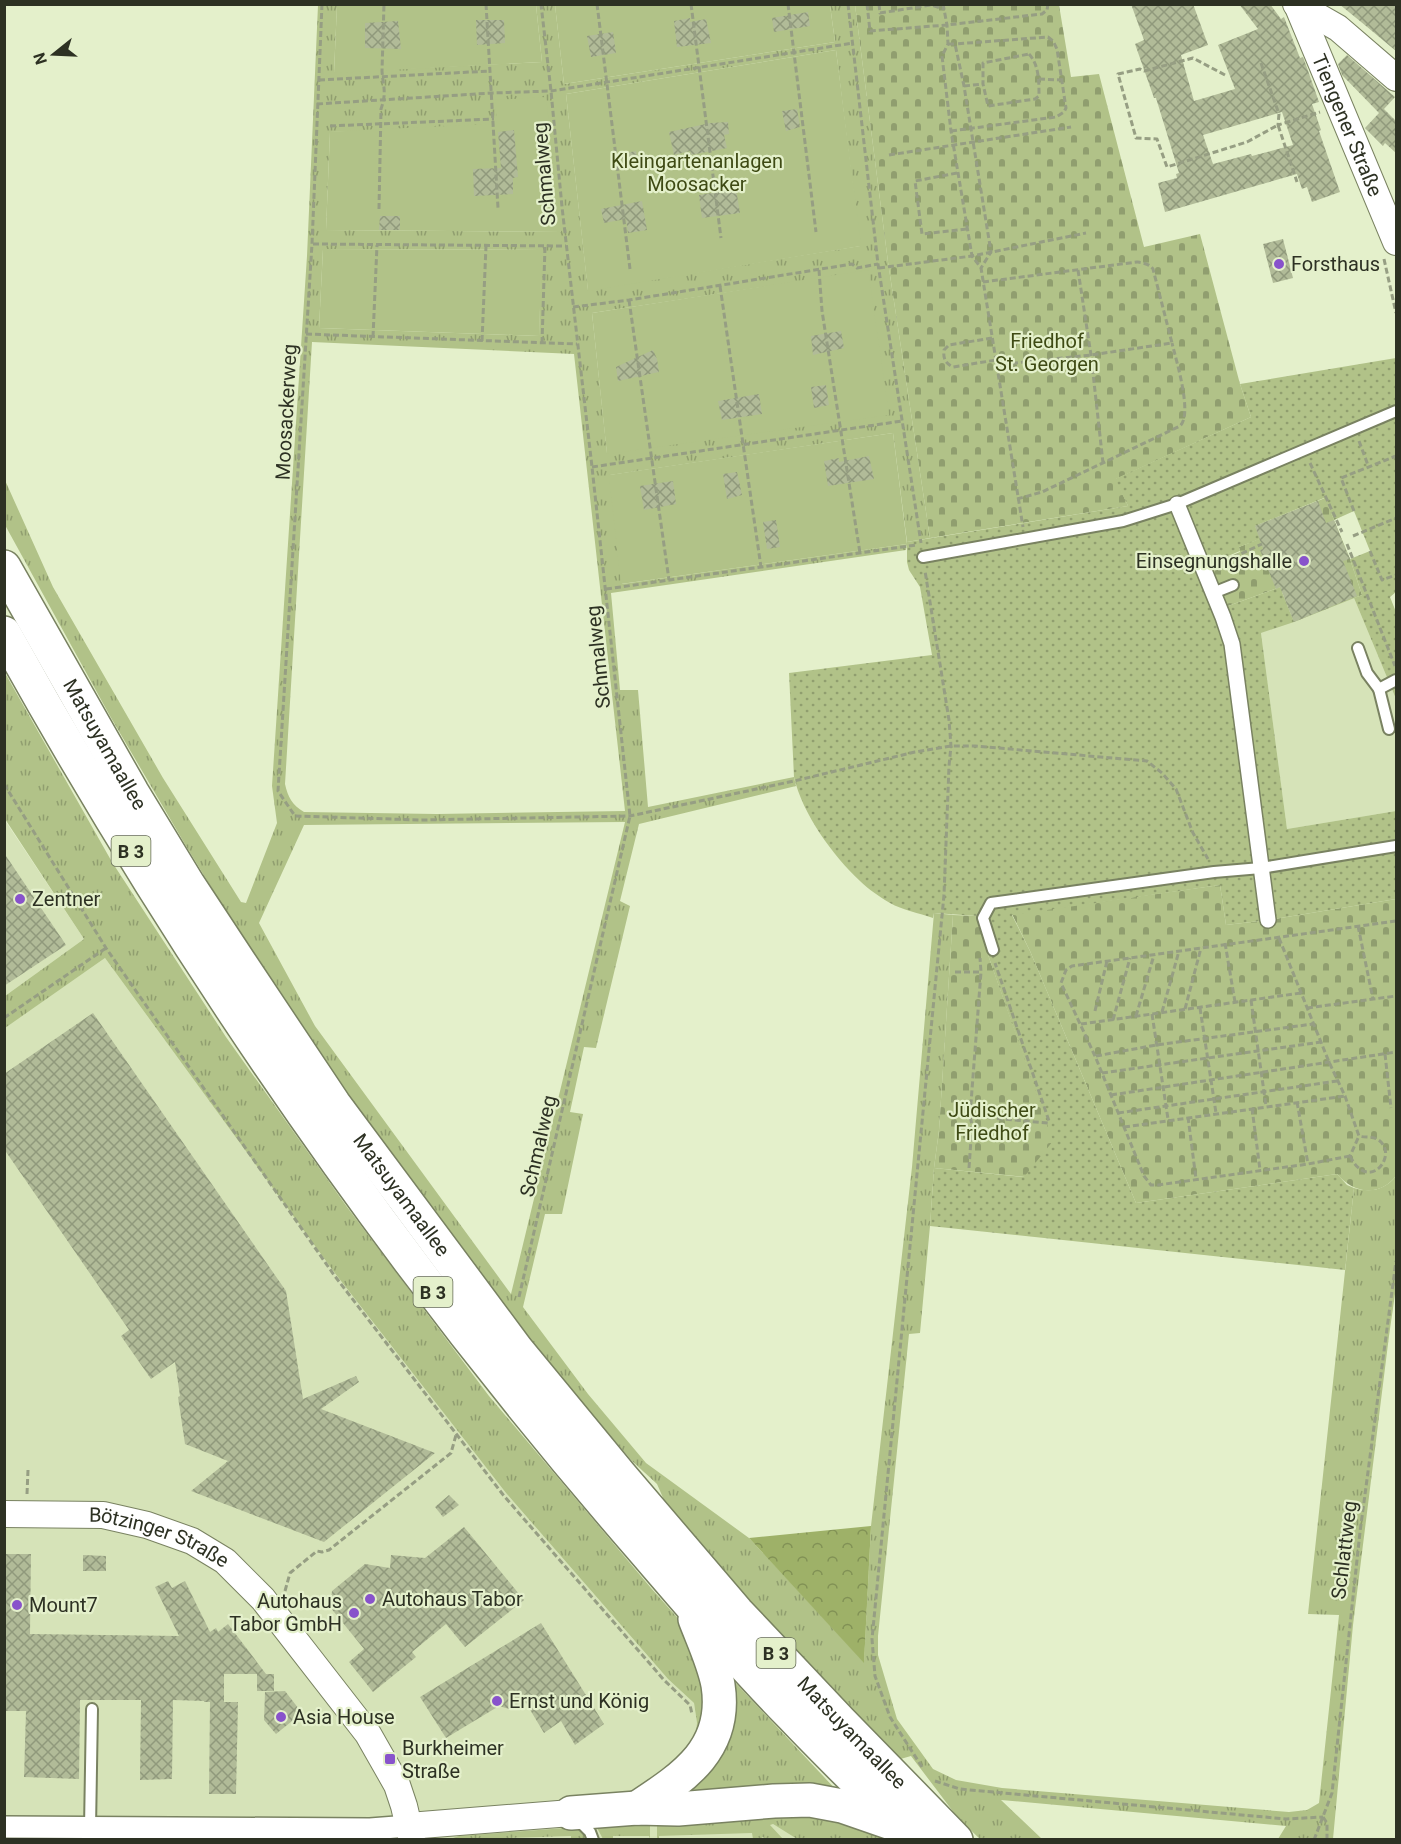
<svg xmlns="http://www.w3.org/2000/svg" width="1401" height="1844" viewBox="0 0 1401 1844" font-family="Roboto,sans-serif">
	<style>
		.built { fill: #d6e3b8 }
		.grass { fill: url(#grass-tufts); fill-rule: evenodd }
		.forest { fill: url(#forest-crowns) }
		.cemetery { fill: url(#cemetery-stones) }
		.park { fill: url(#park-dots) }
		.garden { fill: #b1c288 }
		.building { fill: url(#building-cross-hatch); fill-rule: evenodd }
		.lines { fill: none; stroke-linecap: round; stroke-linejoin: round }
		.service-casing { stroke: #798261; stroke-width: 14 }
		.pedestrian-casing { stroke: #798261; stroke-width: 18 }
		.minor-casing { stroke: #798261; stroke-width: 24 }
		.tertiary-casing { stroke: #798261; stroke-width: 28 }
		.trunk-casing { stroke: #798261; stroke-width: 36 }
		.path { stroke: #969e83; stroke-width: 3; stroke-dasharray: 6 3; stroke-linecap: butt }
		.service { stroke: #fff; stroke-width: 10 }
		.pedestrian { stroke: #fff; stroke-width: 15 }
		.minor { stroke: #fff; stroke-width: 21 }
		.tertiary { stroke: #fff; stroke-width: 26 }
		.trunk { stroke: #fff; stroke-width: 33 }
		.poi-dot { fill: #8853cb; stroke: #e4f0cb; stroke-width: 2 }
		.labels { text-anchor: middle; dominant-baseline: central; stroke-width: 4.5; stroke-linejoin: round; paint-order: stroke }
		.shield { fill: #e4f0cb; stroke: #646a55; stroke-width: 1.5 }
		.shield-label { font-size: 18px; font-weight: bold; fill: #2d3123 }
		.street-label { font-size: 20px; fill: #2d3123; stroke: #e4f0cb }
		.park-label { font-size: 20px; fill: #3e4a14; stroke: #e4f0cb }
		.poi-label { font-size: 20px; fill: #2d3123; stroke: #e4f0cb; text-anchor: start }
	</style>
	<defs>
		<pattern id="grass-tufts" width="24" height="20" patternUnits="userSpaceOnUse" patternTransform="scale(1.5)"><rect width="24" height="20" fill="#b1c288"/><path d="M3 7l-1-3M5 7V3M7 7l1-3M15 17l-1-3M17 17v-4M19 17l1-3" fill="none" stroke="#909e6f"/></pattern>
		<pattern id="forest-crowns" width="20" height="18" patternUnits="userSpaceOnUse" patternTransform="scale(1.5)"><rect width="20" height="18" fill="#9eb168"/><path d="M2 6a3 3 0 1 1 6 0M12 15a3 3 0 1 1 6 0" fill="none" stroke="#819155"/></pattern>
		<pattern id="cemetery-stones" width="16" height="16" patternUnits="userSpaceOnUse" patternTransform="scale(1.5)"><rect width="16" height="16" fill="#b1c288"/><path d="M2 7V4a2 2 0 0 1 4 0v3zM10 15v-3a2 2 0 0 1 4 0v3z" fill="#909e6f"/></pattern>
		<pattern id="park-dots" width="8" height="8" patternUnits="userSpaceOnUse" patternTransform="scale(1.5)"><rect width="8" height="8" fill="#b1c288"/><path d="M2 2h.1M6 6h.1" fill="none" stroke="#909e6f" stroke-width="1.8" stroke-linecap="round"/></pattern>
		<pattern id="building-cross-hatch" width="8" height="8" patternUnits="userSpaceOnUse" patternTransform="scale(1.5)"><rect width="8" height="8" fill="#b1bb98"/><path d="M0 0l8 8M0 8l8-8" fill="none" stroke="#90997c"/></pattern>
	</defs>
	<rect width="100%" height="100%" fill="#e4f0cb"/>
	<!-- built -->
	<g class="built">
		<path d="M1354,598L1396,699V811L1287,829L1261,633Z"/>
		<path d="M4,819L84,939L5,996H4Z"/>
		<path d="M105,958L334,1272L506,1493L668,1679L694,1703L697,1723L685,1827L773,1824L797,1839H5L4,1028Z"/>
	</g>
	<!-- grass -->
	<g class="grass">
		<path d="M318,5H337L334,72L542,62L536,5H555L564,84L835,42L830,5H855L888,262L930,538L907,542L893,433L610,475L622,584L907,544L906,550L611,593L620,690H638L648,807L794,777L796,786L639,824L620,901L630,906L596,1048L584,1047L570,1112L583,1114L562,1214H545L523,1307L588,1394L646,1463L749,1538L864,1662L871,1526L912,1167L934,913L953,915L939,1130L934,1168L930,1226L920,1333L909,1334L878,1636V1655L897,1719L933,1769L956,1780L1002,1788L1289,1812L1307,1810L1319,1803L1339,1615L1308,1614L1354,1188C1371,1193 1385,1190 1396,1176V1287L1389,1336L1353,1625L1333,1839H1278L1286,1826L1001,1800L1042,1839H980L958,1818L911,1756L897,1760L674,1523L657,1484L632,1461L524,1335L417,1194L274,990L186,846L110,716L5,525L4,478L53,587L163,778L241,902L246,903L277,823L272,786L307,256ZM836,50L860,246L588,290L566,94ZM497,125L561,232L326,230L330,132L383,131ZM323,249L541,250L539,336L319,328ZM868,271L607,453L592,313ZM312,342L574,354L625,811L437,814L304,812C292,805 288,797 285,784ZM625,822L511,1294L315,1026L259,923L304,825Z"/>
		<path d="M5,673L112,862L226,1037L347,1207L489,1396L651,1588L730,1677L840,1794L887,1839H797L773,1824L770,1825L783,1839H765L763,1837L760,1839H753L752,1833L659,1836V1839H657V1826L684,1824L697,1723L694,1703L668,1679L506,1493L334,1272L105,958L5,1028V996L84,939L5,819Z"/>
		<path d="M650,1824V1839L649,1836H613V1839H603L596,1826Z"/>
		<path d="M579,1827L588,1839H571V1836L447,1840L459,1836Z"/>
	</g>
	<!-- forest -->
	<path class="forest" d="M871,1526L864,1663L749,1538Z"/>
	<!-- cemetery -->
	<g class="cemetery">
		<path d="M855,5H1059L1071,77L1099,74L1144,247L1200,234L1240,384L1251,417L1116,479L1128,506L930,538L888,262Z"/>
		<path d="M1325,498L1350,559L1362,595L1294,622L1282,591L1283,586L1228,606L1231,614L1217,620L1195,570L1240,552L1239,547L1259,539L1255,526Z"/>
		<path d="M1220,885L1226,925L1268,920L1396,899V1176C1379,1197 1354,1194 1337,1174L1136,1203L1030,951L1012,914Z"/>
		<path d="M953,915L977,916L987,952L1054,1141L1025,1177L934,1168L939,1130Z"/>
	</g>
	<!-- park -->
	<path class="park" d="M1396,358V592L1390,597L1396,612V699L1354,598L1362,595L1350,559L1370,551L1354,511L1334,520L1324,498L1255,526L1260,539L1239,547L1240,551L1195,570L1217,620L1230,614L1228,606L1283,586L1282,592L1294,622L1261,633L1287,829L1396,811V899L1268,920L1226,925L1220,885L1012,915L1030,951L1136,1203L1337,1174L1347,1185L1354,1188L1345,1270L930,1226L934,1168L1024,1177L1053,1141L987,952L977,916L934,913L933,918C919,913 902,910 890,903C880,897 868,889 860,881C833,856 802,813 794,777L789,673L932,655L920,587L909,570L907,562V542L1128,506L1115,479L1251,417L1240,384Z"/>
	<!-- garden -->
	<g class="garden">
		<path d="M337,5H536L542,62L334,73Z"/>
		<path d="M555,5H830L835,42L564,84Z"/>
		<path d="M836,50L861,246L588,291L566,94Z"/>
		<path d="M546,97L561,232L326,230L330,132L377,129L378,131H383L384,129L489,124L491,125H497L495,100Z"/>
		<path d="M323,249L542,250L539,336L319,328Z"/>
		<path d="M868,270L889,415L607,454L592,313Z"/>
		<path d="M893,433L907,544L621,584L609,475Z"/>
	</g>
	<!-- building -->
	<g class="building">
		<path d="M1131,4H1193L1208,45L1181,55L1194,101L1235,89L1218,45L1258,29L1239,4H1270L1281,19L1284,17L1300,58L1303,57L1306,65L1319,102L1312,104L1321,130L1319,131L1340,192L1312,202L1307,187L1302,189L1297,174L1165,212L1158,183L1177,178L1176,174L1179,173L1156,98H1154L1135,44L1144,40ZM1282,112L1293,145L1252,156L1251,154L1213,164L1203,135Z"/>
		<path d="M1339,4H1396V51L1366,26Z"/>
		<path d="M808,12L810,26L774,32L772,18Z"/>
		<path d="M690,18V22L706,19L711,43L677,47L674,21Z"/>
		<path d="M476,20H504L505,43L477,45Z"/>
		<path d="M398,21L401,49L365,48V23Z"/>
		<path d="M613,32L616,53L591,57L587,36Z"/>
		<path d="M1347,55L1395,97L1384,109L1396,121V153L1385,143L1383,146L1365,128L1379,113L1342,75L1338,64Z"/>
		<path d="M797,109L800,127L786,131L782,111Z"/>
		<path d="M728,122L729,134L724,135L727,148L691,155L690,151L674,155L669,132L710,123Z"/>
		<path d="M514,130L518,177L513,178V194L474,196L473,169L501,168L498,132Z"/>
		<path d="M636,151L638,165L624,168L621,154Z"/>
		<path d="M736,189L740,213L702,218L699,195Z"/>
		<path d="M642,201L647,230L628,233L626,219L604,223L601,209Z"/>
		<path d="M380,216H400V230H379Z"/>
		<path d="M1283,239L1293,278L1273,283L1263,244Z"/>
		<path d="M841,331L844,348L813,355L811,336Z"/>
		<path d="M653,350L657,359L659,372L618,381L616,367Z"/>
		<path d="M826,385L829,405L814,408L811,387Z"/>
		<path d="M759,394L762,414L722,420L718,401Z"/>
		<path d="M869,456L874,479L828,486L824,461L839,458V462Z"/>
		<path d="M737,472L742,495L727,499L723,474Z"/>
		<path d="M673,481L676,504L644,510L640,486Z"/>
		<path d="M1318,501L1326,523L1334,520L1344,545L1350,559L1343,561L1357,596L1294,622L1280,587L1276,589L1260,550L1263,549L1255,526Z"/>
		<path d="M776,520L780,547L767,549L763,522Z"/>
		<path d="M4,853L66,945L4,986Z"/>
		<path d="M93,1013L286,1291L303,1399L356,1376L359,1382L321,1409L435,1453L324,1542L191,1491L228,1461L185,1444L178,1397L180,1396L175,1362L151,1379L121,1336L129,1330L4,1149V1074Z"/>
		<path d="M449,1495L459,1505L443,1517L435,1507Z"/>
		<path d="M464,1527L524,1600L465,1647L446,1624L412,1652L416,1657L373,1692L349,1662L364,1649L330,1607L332,1591L365,1564L390,1568L391,1555L425,1558Z"/>
		<path d="M4,1554H31L30,1634L179,1636L155,1587L168,1581L172,1588L185,1581L210,1632L216,1628L218,1632L228,1624L266,1674H224V1702H238L236,1794H209L210,1702H204V1701L173,1700L172,1779L140,1780L141,1700H80L79,1779L24,1777L26,1711H4Z"/>
		<path d="M83,1555L106,1556V1571H83Z"/>
		<path d="M541,1623L604,1724L575,1745L561,1721L544,1733L526,1703L518,1709L515,1708L513,1710L499,1706L446,1738L420,1697Z"/>
		<rect x="257" y="1674" width="17" height="17"/>
		<path d="M285,1691L302,1713L276,1734L264,1720L265,1692Z"/>
	</g>
	<g class="lines">
		<defs>
			<g id="service">
				<path d="M923,557L1123,521L1177,504L1396,411"/>
				<path d="M1213,593L1233,585"/>
				<path d="M1358,648L1367,673L1379,689L1396,680"/>
				<path d="M1379,689L1389,729"/>
				<path d="M993,950L983,918L991,903L1214,872L1261,868L1396,846"/>
				<path d="M578,1820L590,1832L593,1840"/>
				<path d="M90,1828L92,1709"/>
			</g>
			<path id="pedestrian" d="M1177,504L1223,617L1232,644L1268,920"/>
			<path id="minor" d="M4,1827L370,1829L409,1826"/>
			<g id="tertiary">
				<path d="M1296,4L1338,28L1396,78"/>
				<path id="s1" d="M1298,7L1396,242"/>
				<path id="s2" d="M4,1514L103,1515L147,1525L192,1541L225,1561L263,1599L368,1734L397,1785L404,1806L412,1840"/>
				<path d="M409,1826L571,1813"/>
			</g>
			<g id="trunk">
				<path id="s3" d="M4,567L132,792L188,884L240,963L334,1104L517,1350L620,1475L737,1612L840,1721L956,1840"/>
				<path d="M4,633C184,958 396,1265 639,1545C689,1603 738,1661 792,1716C832,1758 874,1799 916,1840"/>
				<path d="M637,1808C684,1777 728,1749 718,1685C714,1663 703,1640 695,1619"/>
				<path d="M571,1813L637,1808L678,1809L774,1801L810,1800L842,1806L894,1824"/>
			</g>
		</defs>
		<!-- service casing -->
		<use href="#service" class="service-casing"/>
		<!-- pedestrian casing -->
		<use href="#pedestrian" class="pedestrian-casing"/>
		<!-- minor casing -->
		<use href="#minor" class="minor-casing"/>
		<!-- tertiary casing -->
		<use href="#tertiary" class="tertiary-casing"/>
		<!-- trunk casing -->
		<use href="#trunk" class="trunk-casing"/>
		<!-- path -->
		<g class="path">
			<path d="M322,4L312,244L278,791L295,816L421,820L630,816L794,781L915,752L951,746H975L1147,761L1162,773L1176,789L1193,833L1208,859"/>
			<path d="M486,4L498,208"/>
			<path d="M597,4L630,269"/>
			<path d="M691,4L721,238"/>
			<path d="M788,4L816,232"/>
			<path d="M848,4L878,264L921,543"/>
			<path d="M867,4L870,31L947,25L1042,14L1047,10L1048,4"/>
			<path d="M879,4L880,13L931,5L944,9"/>
			<path d="M943,4L947,25L948,44L942,56L951,131L972,256L981,268L1023,527"/>
			<path d="M948,44H955L964,86L991,252L981,268"/>
			<path d="M1029,54C1039,65 1039,81 1039,96L1035,99L988,106L983,84V63Z"/>
			<path d="M1261,63L1279,114L1278,125L1320,112"/>
			<path d="M1225,75L1193,58L1144,71L1140,69L1118,74L1136,138L1157,139L1167,167L1247,142L1278,125L1297,182"/>
			<path d="M1039,79L1062,80"/>
			<path d="M319,80L490,71"/>
			<path d="M964,86L983,84"/>
			<path d="M317,104L492,93L551,91L853,43"/>
			<path d="M330,126L494,119"/>
			<path d="M951,131L1056,117L1064,112L1066,108L1057,49L1053,41L1048,37L955,44"/>
			<path d="M889,155L1071,127"/>
			<path d="M957,173L915,181L922,234L967,229"/>
			<path d="M379,209L381,109C387,92 383,86 382,71L384,4"/>
			<path d="M313,244L566,246"/>
			<path d="M1384,259L1396,313"/>
			<path d="M879,268L972,256L1086,233"/>
			<path d="M819,270L822,311L860,553"/>
			<path d="M1078,270L1091,355L1103,463"/>
			<path d="M983,282L1137,262C1143,263 1150,264 1153,269L1172,343L1091,355L996,365"/>
			<path d="M720,286L761,567"/>
			<path d="M629,300L669,580"/>
			<path d="M573,307L629,300L852,264L857,268L878,264"/>
			<path d="M306,334L577,344"/>
			<path d="M373,337L377,245"/>
			<path d="M992,338L949,345L944,350C943,358 945,363 953,367L996,360"/>
			<path d="M482,341L486,246"/>
			<path d="M542,343L545,246"/>
			<path d="M1359,441L1369,468"/>
			<path d="M1310,463L1342,532"/>
			<path d="M592,467L902,421"/>
			<path d="M1017,499L1042,492L1180,426C1193,414 1176,360 1172,343"/>
			<path d="M1354,511L1341,478L1396,456"/>
			<path d="M1353,536L1396,518"/>
			<path d="M1347,544L1395,666"/>
			<path d="M1370,551L1382,580L1396,575"/>
			<path d="M1217,565L1262,544"/>
			<path d="M606,589L916,545"/>
			<path d="M4,784L106,948L334,1275L504,1496L664,1680L690,1705L692,1714"/>
			<path d="M1358,926L1373,999"/>
			<path d="M1279,938L1329,1062L1345,1096L1359,1136L1350,1156"/>
			<path d="M1225,943L1235,1002"/>
			<path d="M955,972H980"/>
			<path d="M1251,1000L1266,1106"/>
			<path d="M1200,1008L1216,1113"/>
			<path d="M1307,1008L1396,996"/>
			<path d="M1185,1009L1201,948"/>
			<path d="M1095,1011L1107,961"/>
			<path d="M1162,1012L1179,951"/>
			<path d="M1152,1014L1168,1119"/>
			<path d="M1136,1016L1154,955"/>
			<path d="M4,1018L106,948"/>
			<path d="M1113,1020L1130,958"/>
			<path d="M1081,1024L1301,993"/>
			<path d="M1385,1054L1391,1108"/>
			<path d="M1096,1056L1156,1045L1313,1024"/>
			<path d="M1102,1073L1321,1042"/>
			<path d="M1111,1095L1396,1052"/>
			<path d="M1297,1102L1308,1164"/>
			<path d="M1252,1108L1260,1170"/>
			<path d="M1118,1113L1337,1081"/>
			<path d="M970,1116L1048,1123L1049,1121L995,963"/>
			<path d="M1188,1117L1196,1179"/>
			<path d="M1124,1127L1345,1096"/>
			<path d="M1350,1156L1308,1164L1158,1185H1151L1144,1176L1095,1056L1061,983L1066,970L1072,966L1396,921"/>
			<path d="M1350,1156C1369,1195 1401,1153 1377,1139C1371,1136 1365,1138 1359,1136"/>
			<path d="M969,1168L972,1125L970,1116L981,972L980,958"/>
			<path d="M519,1297L630,816L592,467L562,207L551,91L541,4"/>
			<path d="M27,1494L28,1470"/>
			<path d="M285,1591L290,1573L317,1551L322,1552L329,1550L451,1453L456,1435"/>
			<path d="M922,1767L890,1717L875,1676L872,1639L944,895L949,766L951,746L949,720L925,571"/>
			<path d="M935,1781L960,1789L1286,1819L1323,1817"/>
			<path d="M1323,1817L1327,1823V1840"/>
			<path d="M1314,1840L1332,1793L1360,1532L1396,1261"/>
		</g>
		<!-- service -->
		<use href="#service" class="service"/>
		<!-- pedestrian -->
		<use href="#pedestrian" class="pedestrian"/>
		<!-- minor -->
		<use href="#minor" class="minor"/>
		<!-- tertiary -->
		<use href="#tertiary" class="tertiary"/>
		<!-- trunk -->
		<use href="#trunk" class="trunk"/>
	</g>
	<!-- markers -->
	<g class="poi-dot">
		<circle cx="1279" cy="264" r="6"/>
		<circle cx="1304" cy="561" r="6"/>
		<circle cx="20" cy="899" r="6"/>
		<circle cx="370" cy="1599" r="6"/>
		<circle cx="17" cy="1605" r="6"/>
		<circle cx="354" cy="1613" r="6"/>
		<circle cx="497" cy="1701" r="6"/>
		<circle cx="281" cy="1717" r="6"/>
		<rect x="384" y="1753" width="12" height="12" rx="3"/>
	</g>
	<g class="labels">
		<!-- shield labels -->
		<g class="shield">
			<rect x="111.5" y="836" width="39" height="30" rx="4.5"/>
			<rect x="413.5" y="1277" width="39" height="30" rx="4.5"/>
			<rect x="756.5" y="1638" width="39" height="30" rx="4.5"/>
		</g>
		<g class="shield-label">
			<text x="131" y="851">B 3</text>
			<text x="433" y="1292">B 3</text>
			<text x="776" y="1653">B 3</text>
		</g>
		<!-- street labels -->
		<g class="street-label">
			<text stroke="none"><textPath href="#s1" startOffset="128">Tiengener Straße</textPath></text>
			<text transform="translate(544 174) rotate(-95)">Schmalweg</text>
			<text transform="translate(286 412) rotate(-87)">Moosackerweg</text>
			<text transform="translate(598 657) rotate(-96)">Schmalweg</text>
			<text stroke="none"><textPath href="#s3" startOffset="204">Matsuyamaallee</textPath></text>
			<text transform="translate(538 1146) rotate(-77)">Schmalweg</text>
			<text stroke="none"><textPath href="#s3" startOffset="744">Matsuyamaallee</textPath></text>
			<text stroke="none"><textPath href="#s2" startOffset="159">Bötzinger Straße</textPath></text>
			<text transform="translate(1344 1550) rotate(-83)">Schlattweg</text>
			<text stroke="none"><textPath href="#s3" startOffset="1446">Matsuyamaallee</textPath></text>
		</g>
		<!-- park labels -->
		<g class="park-label">
			<text x="697" y="161">Kleingartenanlagen<tspan x="697" dy="23">Moosacker</tspan></text>
			<text x="1047" y="341">Friedhof<tspan x="1047" dy="23">St. Georgen</tspan></text>
			<text x="992" y="1110">Jüdischer<tspan x="992" dy="23">Friedhof</tspan></text>
		</g>
		<!-- poi labels -->
		<g class="poi-label">
			<text x="1291" y="264">Forsthaus</text>
			<text x="1292" y="561" text-anchor="end">Einsegnungshalle</text>
			<text x="32" y="899">Zentner</text>
			<text x="382" y="1599">Autohaus Tabor</text>
			<text x="342" y="1601" text-anchor="end">Autohaus<tspan x="342" dy="23">Tabor GmbH</tspan></text>
			<text x="29" y="1605">Mount7</text>
			<text x="509" y="1701">Ernst und König</text>
			<text x="293" y="1717">Asia House</text>
			<text x="402" y="1748">Burkheimer<tspan x="402" dy="23">Straße</tspan></text>
		</g>
	</g>
	<!-- border -->
	<rect width="1401" height="1844" fill="none" stroke="#2d3123" stroke-width="12"/>
	<!-- north arrow -->
	<g transform="translate(54 54) rotate(252)" stroke="#e4f0cb" stroke-width="4.5" paint-order="stroke">
	<path d="M0-4.5L10 22L0 15L-10 22Z" fill="#2d3123"/>
	<text y="-9" font-size="16" font-weight="bold" text-anchor="middle" fill="#2d3123">N</text>
	</g>
</svg>
